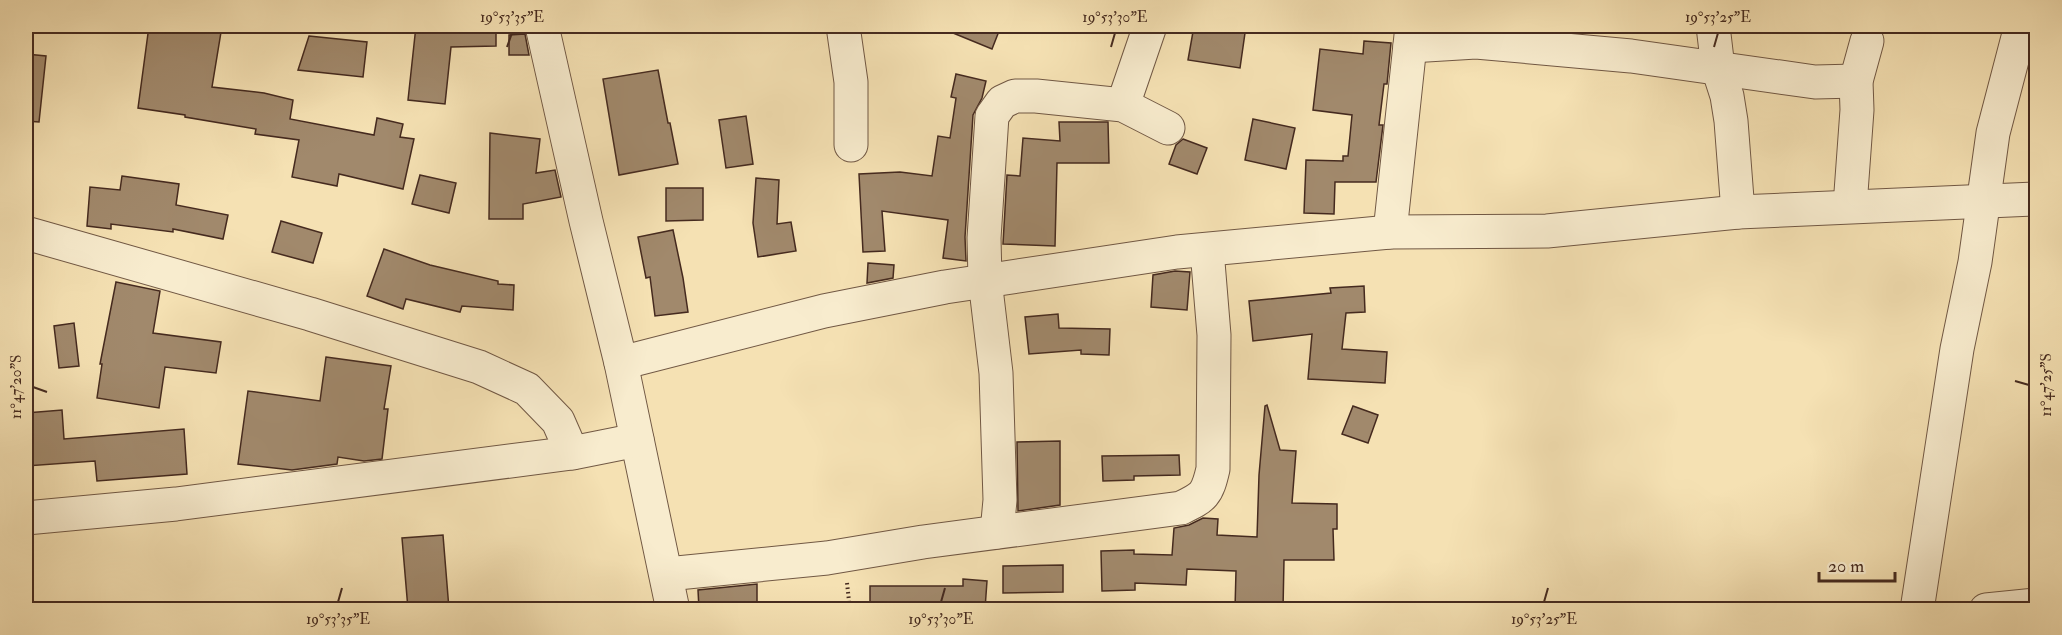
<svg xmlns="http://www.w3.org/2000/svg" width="2062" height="635" viewBox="0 0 2062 635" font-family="'IM FELL Double Pica',serif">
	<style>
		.building { fill: #a1896c; stroke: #452a1f; stroke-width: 1.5 }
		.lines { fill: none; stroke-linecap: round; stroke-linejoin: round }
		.minor-casing { stroke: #715844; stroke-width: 35 }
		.path { stroke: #452a1f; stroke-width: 4; stroke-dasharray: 1.5 3; stroke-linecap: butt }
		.minor { stroke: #f8ecce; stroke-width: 33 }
		.ticks { fill: none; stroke: #452a1f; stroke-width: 2 }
		.neatline { fill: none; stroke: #452a1f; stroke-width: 2 }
		.ticks-label { font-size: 15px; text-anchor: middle; fill: #452a1f }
	</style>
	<rect width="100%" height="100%" fill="#f5e1b3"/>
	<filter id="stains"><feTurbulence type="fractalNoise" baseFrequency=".00333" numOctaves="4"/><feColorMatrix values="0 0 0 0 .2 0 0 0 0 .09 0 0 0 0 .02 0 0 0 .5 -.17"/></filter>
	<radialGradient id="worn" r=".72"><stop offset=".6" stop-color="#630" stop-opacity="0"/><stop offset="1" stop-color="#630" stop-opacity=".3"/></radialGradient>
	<!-- building -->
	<g class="building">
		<path d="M149,26H222L212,87L264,93L293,100L290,119L374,135L377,118L403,124L400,137L414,139L403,189L339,174L337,186L292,177L299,140L255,134L256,129L185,117V115L138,108Z"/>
		<path d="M416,26H496V46L451,47L445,104L408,100Z"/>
		<path d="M936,26H1001L992,49Z"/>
		<path d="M1194,26H1246L1240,68L1188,60Z"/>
		<path d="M525,34L529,55H509V35Z"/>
		<path d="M309,36L367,42L363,77L298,70Z"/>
		<path d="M1364,41L1391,43L1387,84H1384L1379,125H1383L1376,182H1335L1334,214L1304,213L1306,160L1343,161V156H1348L1352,115L1313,110L1320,49L1363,54Z"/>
		<path d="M26,54L46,56L39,122L26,121Z"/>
		<path d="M658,70L668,123H670L678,164L619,175L603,79Z"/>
		<path d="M956,74L986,81L982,98L973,115L965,237L966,261L943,258L948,220L882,211L885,251L863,252L859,174L900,172L932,176L938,136L950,138L956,98L951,97Z"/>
		<path d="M746,116L753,164L726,168L719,120Z"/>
		<path d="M1253,119L1295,128L1286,169L1245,160Z"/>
		<path d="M1059,122H1108L1109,163H1057L1055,246L1003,244L1007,175L1020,176L1023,138L1060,141Z"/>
		<path d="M490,133L540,139L536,173L555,170L561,197L523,204V219H489Z"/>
		<path d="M1183,139L1207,148L1197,174L1169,164L1176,145Z"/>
		<path d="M420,175L456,183L449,213L412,204Z"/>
		<path d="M122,176L179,184L176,205L228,215L223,239L173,229V232L111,224V229L87,226L90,187L120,190Z"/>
		<path d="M756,178L779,180L777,224L791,222L796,251L758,257L753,223Z"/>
		<path d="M666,188H703V220L666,221Z"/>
		<path d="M281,221L322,233L313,263L272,252Z"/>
		<path d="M673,230L683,278L688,312L655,316L650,277L646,278L638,237Z"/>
		<path d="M384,249L430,265L498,281V284L514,285L513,310L462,306L460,312L406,299L403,309L367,296Z"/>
		<path d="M868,263L894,265L893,278L867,283Z"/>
		<path d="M1175,271L1190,272L1187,310L1151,307L1153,275Z"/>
		<path d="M116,282L160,291L153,333L221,342L216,373L165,367L159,408L97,398L102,364H100Z"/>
		<path d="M1364,286L1365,312L1346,313L1342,349L1387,352L1385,383L1308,379L1312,334L1253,341L1249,301L1331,293L1330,288Z"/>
		<path d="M1058,314L1059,328L1110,329L1109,355L1081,354V350L1029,354L1025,317Z"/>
		<path d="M74,323L79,366L59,368L54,326Z"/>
		<path d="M326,357L391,366L384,409H388L382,459L364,461L338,457L337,464L292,470L238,464L248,391L320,401Z"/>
		<path d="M1267,405L1280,450L1296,451L1292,503L1337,504V529H1333L1334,560H1284L1283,609H1235L1236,571L1187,569L1186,585L1135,583V590L1102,591L1101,551L1134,550V554L1172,555L1174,528L1189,525L1203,518L1218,519L1217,535L1257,537L1259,475L1265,406Z"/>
		<path d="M1353,406L1378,415L1368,443L1342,434Z"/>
		<path d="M62,410L64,439L184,429L187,474L97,481L95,461L26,466V413Z"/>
		<path d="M1060,441V505L1018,511L1017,442Z"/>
		<path d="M1179,455L1180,475L1134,476V480L1103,481L1102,456Z"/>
		<path d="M443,535L449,609H408L402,538Z"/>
		<path d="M1063,565V592L1003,593V566Z"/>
		<path d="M963,579L987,581L985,609L942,607V609H870V586H963Z"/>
		<path d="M757,584V609H699L698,590Z"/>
	</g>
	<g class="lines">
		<defs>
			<g id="minor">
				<path d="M542,26L586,221L621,363L673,610"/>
				<path d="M843,26L851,82V145"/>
				<path d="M1713,26L1718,68L1727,96L1731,121L1738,212"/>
				<path d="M1410,46L1476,42L1631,56L1815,82L1856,81"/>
				<path d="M1123,105L1150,26"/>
				<path d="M1850,206L1857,110L1856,81L1867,41"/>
				<path d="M1390,232L1412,26"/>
				<path d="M26,233L310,314L479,367L527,389L558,421L572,453"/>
				<path d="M621,363L824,311L945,287L1177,252L1390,232L1547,231L1738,212L2036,199"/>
				<path d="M26,518L176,504L572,453L637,440"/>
				<path d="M997,532L1000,500L996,373L985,280L984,238L992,116L1002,102L1015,96H1036L1123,105L1168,128"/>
				<path d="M667,574L827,558L923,542L1181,508C1204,497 1207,495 1213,469L1214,335L1207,250"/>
				<path d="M1917,610L1957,349L1975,262L1993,133L2021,26"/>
				<path d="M1986,610L2036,605"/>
			</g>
		</defs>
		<!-- minor casing -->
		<use href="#minor" class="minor-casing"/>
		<!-- path -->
		<path class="path" d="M847,583L850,610"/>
		<!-- minor -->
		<use href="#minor" class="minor"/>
	</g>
	<!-- ticks -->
	<path class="ticks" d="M507,47L512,33M1111,47L1115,33M1714,47L1718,33M2015,381L2029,385M33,387L47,392M338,602L342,588M941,602L945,588M1544,602L1548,588"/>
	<!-- margin -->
	<rect width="2062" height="635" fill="none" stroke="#f5e1b3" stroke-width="66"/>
	<!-- scale -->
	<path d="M1819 572v9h76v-9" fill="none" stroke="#452a1f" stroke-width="3"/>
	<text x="1828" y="572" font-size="18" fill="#452a1f" stroke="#f8ecce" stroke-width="4.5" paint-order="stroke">20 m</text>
	<rect x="33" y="33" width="1996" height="569" class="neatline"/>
	<g class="ticks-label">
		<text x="512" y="22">19°53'35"E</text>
		<text x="1115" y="22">19°53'30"E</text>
		<text x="1718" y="22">19°53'25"E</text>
		<text transform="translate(2046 385) rotate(-90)" y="5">11°47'25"S</text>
		<text transform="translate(16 387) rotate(-90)" y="5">11°47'20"S</text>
		<text x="338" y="624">19°53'35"E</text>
		<text x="941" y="624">19°53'30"E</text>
		<text x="1544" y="624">19°53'25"E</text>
	</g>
	<rect width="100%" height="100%" filter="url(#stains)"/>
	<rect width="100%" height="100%" fill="url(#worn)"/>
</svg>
